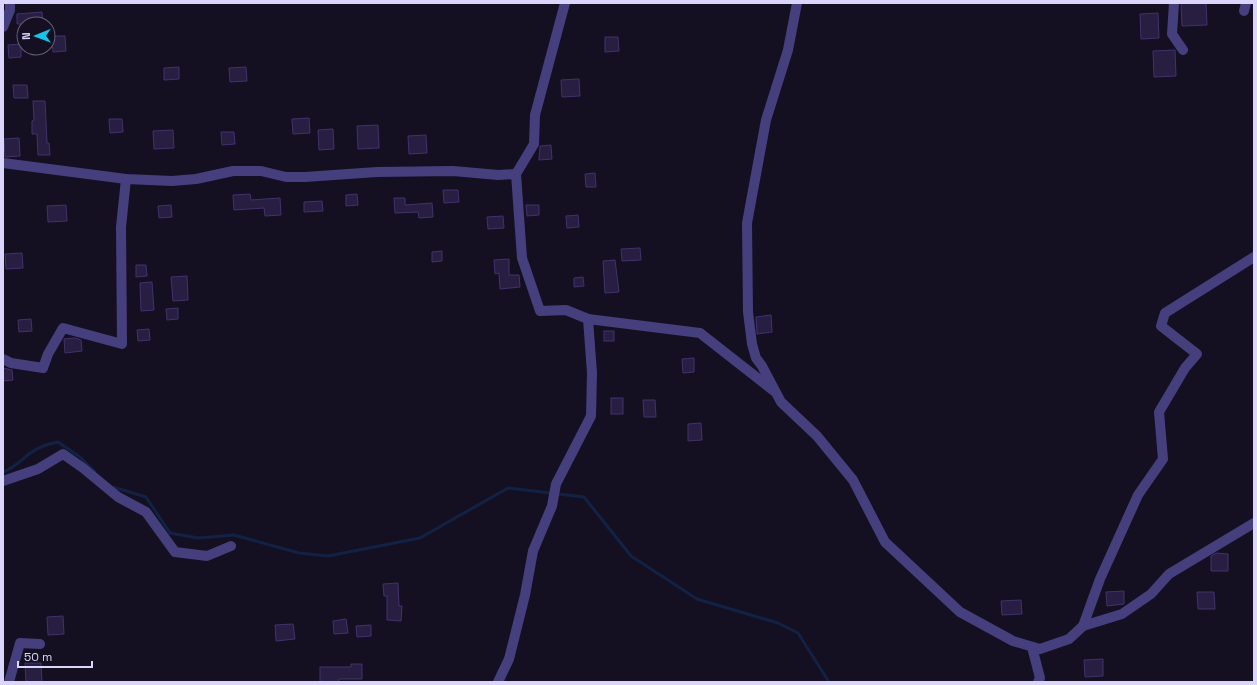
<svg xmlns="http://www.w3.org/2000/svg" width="1257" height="685" viewBox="0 0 1257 685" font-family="'Space Grotesk',sans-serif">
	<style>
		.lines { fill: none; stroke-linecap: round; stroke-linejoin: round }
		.stream { stroke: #122244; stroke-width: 3 }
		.building { fill: #281e42; stroke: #41326c }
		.minor { stroke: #463f7d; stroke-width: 10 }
	</style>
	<rect width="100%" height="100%" fill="#141022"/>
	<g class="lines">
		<!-- stream -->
		<g class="stream">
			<path d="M3,472C14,468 20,461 29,454C38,447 47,444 58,442L80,457L95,472"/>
			<path d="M113,487L146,497L170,533L198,538L234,535L299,553L328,556L420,538L508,488L584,497L631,556L697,599L778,623L798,633L829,682"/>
		</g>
	</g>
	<!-- building -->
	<g class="building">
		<path d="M1181,3H1206L1207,25L1182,26Z"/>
		<path d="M42,12L43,24H17V14Z"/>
		<path d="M1158,13L1159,38L1141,39L1140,14Z"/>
		<path d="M52,36H65L66,51L53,52Z"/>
		<path d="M605,37H618L619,51L605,52Z"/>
		<path d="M21,44V57L9,58L8,45Z"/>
		<path d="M1175,50L1176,76L1154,77L1153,51Z"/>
		<path d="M179,67V79L164,80V68Z"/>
		<path d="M246,67L247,81L230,82L229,68Z"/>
		<path d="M579,79L580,96L562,97L561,80Z"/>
		<path d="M13,85H27L28,98H14Z"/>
		<path d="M33,101H45L47,143H49L50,155H38L37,134H32V121L34,120Z"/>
		<path d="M309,118L310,133L293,134L292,119Z"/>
		<path d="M109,119H122L123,132L110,133Z"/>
		<path d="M378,125L379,148L358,149L357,126Z"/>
		<path d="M333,129L334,149L319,150L318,130Z"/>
		<path d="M173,130L174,148L154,149L153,131Z"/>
		<path d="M221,132H234L235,144L222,145Z"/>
		<path d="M426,135L427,153L409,154L408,136Z"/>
		<path d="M19,138L20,156L5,157L4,139Z"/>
		<path d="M551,145L552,159L539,160L540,146Z"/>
		<path d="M595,173L596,187H586L585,174Z"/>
		<path d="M443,190H458L459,202L444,203Z"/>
		<path d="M250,194L251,200L280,198L281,215L265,216L264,208L234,210L233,195Z"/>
		<path d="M357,194L358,205L346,206V195Z"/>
		<path d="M394,198H405V205L432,203L433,217L419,218L418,212L395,213Z"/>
		<path d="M322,201L323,211L304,212V202Z"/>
		<path d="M66,205L67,221L48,222L47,206Z"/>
		<path d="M171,205L172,217L159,218L158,206Z"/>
		<path d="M526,205H539V215L527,216Z"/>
		<path d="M578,215L579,227L567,228L566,216Z"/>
		<path d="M503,216L504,228L488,229L487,217Z"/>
		<path d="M640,248L641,260L622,261L621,249Z"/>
		<path d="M442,251V261L432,262V252Z"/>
		<path d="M22,253L23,268L6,269L5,254Z"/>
		<path d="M509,259V275H519L520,287L500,289L499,273L495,274L494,260Z"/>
		<path d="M615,260L619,292L605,293L603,261Z"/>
		<path d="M136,265H146L147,276L136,277Z"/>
		<path d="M187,276L188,300L173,301L171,277Z"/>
		<path d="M583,277L584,286L574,287V278Z"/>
		<path d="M152,282L154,310L141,311L140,283Z"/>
		<path d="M178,308V319L167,320L166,309Z"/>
		<path d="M771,315L772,332L757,334L756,317Z"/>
		<path d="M31,319L32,331L19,332L18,320Z"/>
		<path d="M149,329L150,340L138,341L137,330Z"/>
		<rect x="604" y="331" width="10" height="10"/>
		<path d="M75,338L81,340L82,351L65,353L64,339Z"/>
		<path d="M694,358V372L683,373L682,359Z"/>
		<path d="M3,368L12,370L13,380L3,381Z"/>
		<rect x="611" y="398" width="12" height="16"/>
		<path d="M643,400H655L656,417H644Z"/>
		<path d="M701,423L702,440L688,441V424Z"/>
		<path d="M1216,553L1228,554V571H1211V556Z"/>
		<path d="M398,583L399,606H402L401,621L387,620V596H384L383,584Z"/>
		<path d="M1124,591V604L1107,606L1106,592Z"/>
		<path d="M1197,592H1214L1215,609H1198Z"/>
		<path d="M1021,600L1022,614L1002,615L1001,601Z"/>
		<path d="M63,616L64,634L48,635L47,617Z"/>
		<path d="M346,619L348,633L334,634L333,621Z"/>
		<path d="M293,624L295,639L276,641L275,625Z"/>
		<path d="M371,625V636L357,637L356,626Z"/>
		<path d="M1103,659V676L1085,677L1084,660Z"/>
		<path d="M25,663H41L42,682H26Z"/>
		<path d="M351,664H362V679H339V682H320V667H351Z"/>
	</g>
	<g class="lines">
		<!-- minor -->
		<g class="minor">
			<path d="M797,3L788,50L766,120L747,223L748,312L752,344L756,358L762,366L781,402L817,436L853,480L885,542L960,612L1013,641L1040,649L1069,639L1083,626L1122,614L1151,594L1169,574L1254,523"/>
			<path d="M1174,3L1172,34L1183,50"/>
			<path d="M1244,11L1246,3"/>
			<path d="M3,27L10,10V3"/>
			<path d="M3,163L126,179L172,181L196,179L233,171H261L286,177H305L377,172L453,171L498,175L516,174L534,144L535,115L565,3"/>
			<path d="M588,319L700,333L774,391"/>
			<path d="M3,359L11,363L43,368L48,354L63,328L122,344L121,227L126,179"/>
			<path d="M3,481L38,469L63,454L83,468L118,497L146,512L175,552L207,556L231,546"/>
			<path d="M1083,626L1100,579L1138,495L1163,459L1159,412L1185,368L1197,354L1161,326L1165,313L1254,257"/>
			<path d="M1032,647L1040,678L1038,682"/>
			<path d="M9,682L20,643L40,644"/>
			<path d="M498,682L509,659L525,595L533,551L552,506L556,484L591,416L592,373L588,319L566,310L540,311L522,258L516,174"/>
		</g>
	</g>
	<!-- border -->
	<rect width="1257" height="685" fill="none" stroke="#dcd5fb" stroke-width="8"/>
	<!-- north arrow -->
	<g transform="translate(36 36) rotate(269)"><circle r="19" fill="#141022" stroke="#645f79"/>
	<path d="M0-3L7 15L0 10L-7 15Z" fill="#14c4e9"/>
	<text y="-6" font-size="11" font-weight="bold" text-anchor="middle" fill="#dcd5fb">N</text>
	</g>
	<!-- scale -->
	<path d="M18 661v6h74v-6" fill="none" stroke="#dcd5fb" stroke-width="2"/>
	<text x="24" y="661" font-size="12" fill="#dcd5fb" stroke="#141022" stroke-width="3" paint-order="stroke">50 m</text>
</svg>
